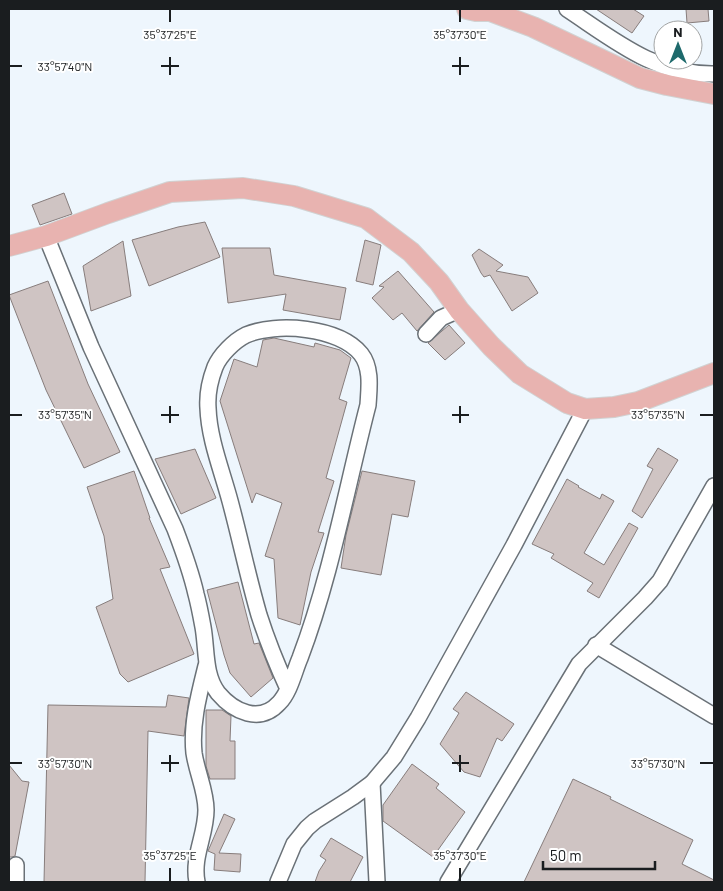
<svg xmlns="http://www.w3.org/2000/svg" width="723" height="891" viewBox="0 0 723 891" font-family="Barlow,sans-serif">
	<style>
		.building { fill: #cfc4c3; stroke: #877d7c }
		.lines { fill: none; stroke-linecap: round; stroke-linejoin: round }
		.minor-casing { stroke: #6a7177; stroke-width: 18 }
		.major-casing { stroke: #d1d2d2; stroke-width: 22 }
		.minor { stroke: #fff; stroke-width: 15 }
		.major { stroke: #e8b3b0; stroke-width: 20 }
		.ticks { fill: none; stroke: #1a1d1f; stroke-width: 2 }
		.ticks-label { font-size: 12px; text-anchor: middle; fill: #1a1d1f; stroke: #fff; stroke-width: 4; stroke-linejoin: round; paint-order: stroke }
	</style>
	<rect width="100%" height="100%" fill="#eef6fd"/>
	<!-- building -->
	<g class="building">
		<path d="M596,9H633L644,16L632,33Z"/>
		<path d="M686,9H708L709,21L687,23Z"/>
		<path d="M64,193L72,214L40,225L32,205Z"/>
		<path d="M205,222L220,257L149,286L132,240L178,227Z"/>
		<path d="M365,240L381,245L373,285L356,281Z"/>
		<path d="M123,241L131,296L91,311L83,266Z"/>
		<path d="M222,248H270L274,275L346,288L340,320L283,310L286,294L228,303Z"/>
		<path d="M479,249L503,265L496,271L528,277L538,293L512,311L490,275L484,277L481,273L472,255Z"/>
		<path d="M398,271L434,312L417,331L402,313L393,320L372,298L384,287L379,286Z"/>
		<path d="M48,281L88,384L120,452L84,468L46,390L9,295Z"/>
		<path d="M449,325L465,343L445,360L428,343Z"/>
		<path d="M274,338L314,347L315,343L340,350L351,358L339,399L347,402L326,478L334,481L318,532L324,533L311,572L300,625L278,618L274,559L265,556L282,503L256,493L252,503L220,401L234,359L257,367L263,340Z"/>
		<path d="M658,448L678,460L642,518L632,511L653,469L647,466Z"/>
		<path d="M195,449L216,498L181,514L155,459Z"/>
		<path d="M134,471L150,518H149L170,567L160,569L194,654L128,682L120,674L96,607L113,599L104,536L87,487Z"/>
		<path d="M362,471L415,481L408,517L392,514L381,575L341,568L346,535Z"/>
		<path d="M567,479L579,486L578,487L600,499L602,494L614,501L584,553L604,565L629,523L638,528L599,598L587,591L593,583L551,558L554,554L532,544Z"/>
		<path d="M238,582L254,644L259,643L273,678L251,697L230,673L224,655L207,590Z"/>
		<path d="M466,692L514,724L502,741L497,738L480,777L464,772L440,744L459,713L453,709Z"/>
		<path d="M168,695L189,698L184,736L148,731L145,882H44L48,705L166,707Z"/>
		<path d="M206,710H222L231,716L230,741H235V779H210L206,766Z"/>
		<path d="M412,764L439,784L436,788L465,812L433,857L383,821V805Z"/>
		<path d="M9,765L22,781L29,782L15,856L12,857H9Z"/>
		<path d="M573,779L611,797L610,799L693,840L682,864L714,880V882H524Z"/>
		<path d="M224,814L235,819L219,853L241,854L240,872L214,870L215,854L208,851Z"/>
		<path d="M331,838L363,857L350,882H315L319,871L326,860L320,856Z"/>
	</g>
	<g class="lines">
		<defs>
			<g id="minor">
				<path d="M567,9C614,40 655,75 714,74"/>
				<path d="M46,236L91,347L175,529C183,550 191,572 196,594C199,605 201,616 203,627C207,649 204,675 218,693C234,712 260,724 279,703C290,692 294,672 300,658C331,576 346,490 368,405C369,389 372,368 361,354C339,327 276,322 246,335C234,341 220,355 215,367C210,380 207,394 208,408C209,439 222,471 230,501C240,538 248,577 259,615C267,640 277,665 288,689"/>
				<path d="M426,334L441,318L459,310"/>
				<path d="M596,645L714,716"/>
				<path d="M372,783L377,882"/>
				<path d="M16,865V882"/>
				<path d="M197,882C192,857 206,835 206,810C206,791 197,773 194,753C191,724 199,694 206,666"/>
				<path d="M278,882L294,844L307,828L315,821L353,797L372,783L394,757L418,718L514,545L585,409"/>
				<path d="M448,882L579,664L645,598L660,581L714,486"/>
			</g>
			<g id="major">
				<path d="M467,9L476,11H490L533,27L640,78L667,85L714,94"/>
				<path d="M9,246L46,236L108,213L170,192L243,188L294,196L366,218L411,252L439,282L459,310L491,346L520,374L567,403L585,409L614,407L638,402L714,373"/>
			</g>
		</defs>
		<!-- minor casing -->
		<use href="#minor" class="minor-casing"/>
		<!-- major casing -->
		<use href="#major" class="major-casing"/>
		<!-- minor -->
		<use href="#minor" class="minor"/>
		<!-- major -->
		<use href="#major" class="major"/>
	</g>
	<!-- ticks -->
	<path class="ticks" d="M170,10V22M460,10V22M170,57V75M460,57V75M10,66H22M161,66H179M452,66H469M170,406V423M460,406V423M10,415H22M161,415H179M452,415H469M700,415H713M170,755V772M460,755V772M10,763H22M161,763H179M452,763H469M700,763H713M170,868V881M460,868V881"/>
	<g class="ticks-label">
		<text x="170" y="39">35°37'25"E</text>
		<text x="460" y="39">35°37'30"E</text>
		<text x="65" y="71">33°57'40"N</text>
		<text x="65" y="419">33°57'35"N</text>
		<text x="658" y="419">33°57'35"N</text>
		<text x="65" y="768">33°57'30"N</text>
		<text x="658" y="768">33°57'30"N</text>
		<text x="170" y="860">35°37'25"E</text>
		<text x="460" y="860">35°37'30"E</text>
	</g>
	<!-- border -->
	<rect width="723" height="891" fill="none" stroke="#1a1d1f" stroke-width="20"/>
	<!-- north arrow -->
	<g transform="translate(678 45)"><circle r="24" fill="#ffffff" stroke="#a3a5a5"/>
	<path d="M0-4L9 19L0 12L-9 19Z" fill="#1e6a6c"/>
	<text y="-8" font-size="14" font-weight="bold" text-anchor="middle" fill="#1a1d1f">N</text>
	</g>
	<!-- scale -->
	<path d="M543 861v8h112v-8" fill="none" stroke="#1a1d1f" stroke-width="2.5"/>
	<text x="550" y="861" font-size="15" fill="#1a1d1f" stroke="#ffffff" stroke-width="4" paint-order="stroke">50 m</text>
</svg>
